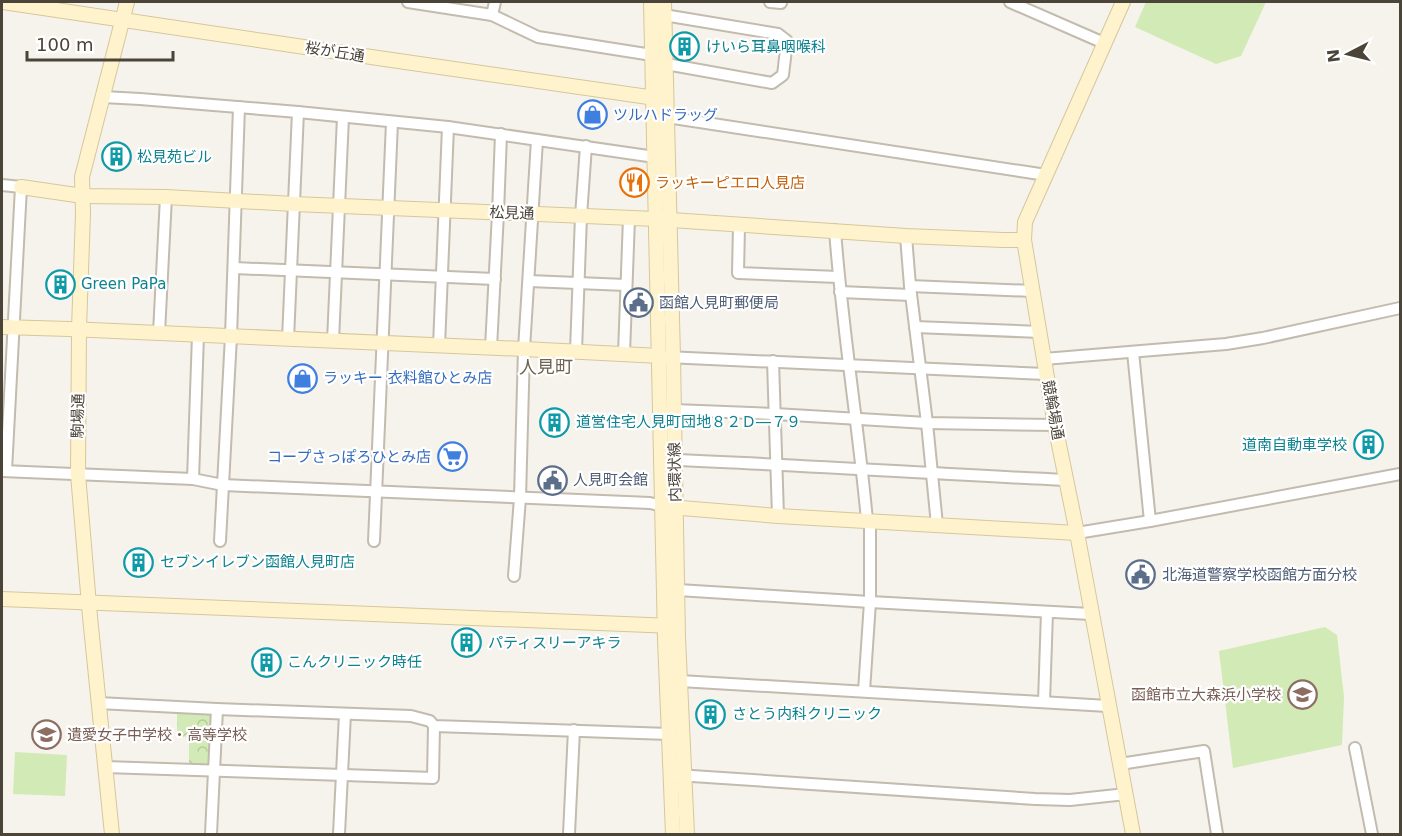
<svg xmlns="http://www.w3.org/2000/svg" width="1402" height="836" viewBox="0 0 1402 836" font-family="'DejaVu Sans','Noto Sans JP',sans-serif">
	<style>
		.park { fill: url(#park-crowns) }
		.pitch { fill: #d2eab5 }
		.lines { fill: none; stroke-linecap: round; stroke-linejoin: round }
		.street-casing { stroke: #c2bbae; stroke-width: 14 }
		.secondary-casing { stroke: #d6c79b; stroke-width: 16 }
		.street { stroke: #fff; stroke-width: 10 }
		.secondary { stroke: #fff3cd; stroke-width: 14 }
		.labels { text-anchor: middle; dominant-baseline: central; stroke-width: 4.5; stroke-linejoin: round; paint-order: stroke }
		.culture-label { font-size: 15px; fill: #0d838f; stroke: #fff; text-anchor: start }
		.street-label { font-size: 15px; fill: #4b4439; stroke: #fff }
		.shop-label { font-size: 15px; fill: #366cbe; stroke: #fff; text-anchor: start }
		.food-label { font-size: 15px; fill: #c56008; stroke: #fff; text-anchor: start }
		.service-label { font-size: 15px; fill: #4e5e75; stroke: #fff; text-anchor: start }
		.education-label { font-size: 15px; fill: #785e54; stroke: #fff; text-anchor: end }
		.quarter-label { font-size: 18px; fill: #6e6250; stroke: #fff }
	</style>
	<defs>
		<pattern id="park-crowns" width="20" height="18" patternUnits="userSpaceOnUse" patternTransform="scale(1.5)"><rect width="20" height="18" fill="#d2eab5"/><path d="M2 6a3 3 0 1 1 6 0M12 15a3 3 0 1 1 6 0" fill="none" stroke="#b6ca9c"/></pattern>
	</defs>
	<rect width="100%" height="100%" fill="#f6f3ec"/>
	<!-- park -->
	<path class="park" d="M177,713L212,714L213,765L189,764V737L177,736Z"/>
	<!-- pitch -->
	<g class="pitch">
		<path d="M1146,2H1266L1241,56L1216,64L1135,27Z"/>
		<path d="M1325,627L1337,635L1344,697L1342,745L1233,768L1219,651Z"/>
		<path d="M15,752L67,755L65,796L13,794Z"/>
	</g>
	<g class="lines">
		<defs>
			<g id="street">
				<path d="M408,2L492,15L538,37L652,55"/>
				<path d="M770,2L781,3"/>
				<path d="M1010,2L1104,43"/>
				<path d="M492,15L495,2"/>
				<path d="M664,15L778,34L787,41L783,75L772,83L666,64"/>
				<path d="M103,97L140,99L298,112L448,127L655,157"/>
				<path d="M667,117L1046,175"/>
				<path d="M2,185L21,187L6,471"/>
				<path d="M739,226L738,273L838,277"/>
				<path d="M835,230C842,327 858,423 867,520"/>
				<path d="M906,236L910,286L927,423L937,525"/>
				<path d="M234,268L495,279"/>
				<path d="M529,281L626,285"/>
				<path d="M910,286L1033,291"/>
				<path d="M840,292L911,295"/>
				<path d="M915,327L1040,332"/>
				<path d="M159,333L166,197"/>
				<path d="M288,339L298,112"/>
				<path d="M333,341L343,117"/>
				<path d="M439,346L448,127"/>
				<path d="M491,348L498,213L501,134"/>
				<path d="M576,351L581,216L586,146"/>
				<path d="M1133,352L1150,521"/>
				<path d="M624,354L629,218"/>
				<path d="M666,357L1046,374"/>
				<path d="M1044,359L1226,344L1263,338L1400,308"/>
				<path d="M773,361L778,516"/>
				<path d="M674,410L775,414L927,423L1055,425"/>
				<path d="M675,460C806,465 936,474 1066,480"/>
				<path d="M2,471L193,479L223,485L650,503L663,506"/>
				<path d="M193,479L198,335"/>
				<path d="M1077,533L1150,521L1400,474"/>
				<path d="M220,541L231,336L239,107"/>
				<path d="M374,541L392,122"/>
				<path d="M514,576L520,498L524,349L537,140"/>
				<path d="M678,590L870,602L1091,614"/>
				<path d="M680,681L1108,706"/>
				<path d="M864,691L870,602V521"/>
				<path d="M1044,702L1047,612"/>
				<path d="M98,703L217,709L411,716L430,721L434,726L669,734"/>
				<path d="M1355,748L1372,834"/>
				<path d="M1120,764L1204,751L1217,834"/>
				<path d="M105,767L433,778L434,726"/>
				<path d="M677,775L1035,799L1070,800L1126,794"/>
				<path d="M211,834L217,709"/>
				<path d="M339,834L345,714"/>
				<path d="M569,834L574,730"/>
			</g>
			<g id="secondary">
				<path d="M3,2L378,58L662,99"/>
				<path d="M651,2L665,639L673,834"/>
				<path d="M664,2L673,357L678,638L687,834"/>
				<path d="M1123,2L1025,222L1024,240L1055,425L1077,533L1133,834"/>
				<path d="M21,187L83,196L166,197L294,204L656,219L906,236L1003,240H1024"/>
				<path d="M2,327L69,329L524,349L660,356"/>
				<path d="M669,507L778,516L1077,533"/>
				<path d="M2,599L673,626"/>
				<path d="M112,834L90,617L78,474L79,329L83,213L82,177L127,2"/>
			</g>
		</defs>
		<!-- street casing -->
		<use href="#street" class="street-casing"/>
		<!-- secondary casing -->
		<use href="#secondary" class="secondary-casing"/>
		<!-- street -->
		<use href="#street" class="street"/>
		<!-- secondary -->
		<use href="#secondary" class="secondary"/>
	</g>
	<!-- icons -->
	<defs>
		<symbol id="building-ring" viewBox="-11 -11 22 22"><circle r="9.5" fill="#fff" stroke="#0f9aa8" stroke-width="1.5"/><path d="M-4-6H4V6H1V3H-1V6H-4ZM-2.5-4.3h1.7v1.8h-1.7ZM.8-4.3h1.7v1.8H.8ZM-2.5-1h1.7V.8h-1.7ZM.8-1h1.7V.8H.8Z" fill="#0f9aa8"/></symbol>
		<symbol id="shop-ring" viewBox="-11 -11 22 22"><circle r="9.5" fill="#fff" stroke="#3f7fe0" stroke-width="1.5"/><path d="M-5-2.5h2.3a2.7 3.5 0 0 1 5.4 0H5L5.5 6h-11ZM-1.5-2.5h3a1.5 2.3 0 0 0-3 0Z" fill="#3f7fe0"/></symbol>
		<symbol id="restaurant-ring" viewBox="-11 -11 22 22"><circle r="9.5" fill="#fff" stroke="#e8710a" stroke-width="1.5"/><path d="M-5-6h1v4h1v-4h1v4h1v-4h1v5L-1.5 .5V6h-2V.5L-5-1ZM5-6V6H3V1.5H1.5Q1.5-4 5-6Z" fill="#e8710a"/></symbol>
		<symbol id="civic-ring" viewBox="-11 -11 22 22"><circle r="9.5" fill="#fff" stroke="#5c6f8a" stroke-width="1.5"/><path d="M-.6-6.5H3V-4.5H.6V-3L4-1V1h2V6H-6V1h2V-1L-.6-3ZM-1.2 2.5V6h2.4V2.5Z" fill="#5c6f8a"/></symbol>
		<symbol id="supermarket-ring" viewBox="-11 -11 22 22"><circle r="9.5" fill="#fff" stroke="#3f7fe0" stroke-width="1.5"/><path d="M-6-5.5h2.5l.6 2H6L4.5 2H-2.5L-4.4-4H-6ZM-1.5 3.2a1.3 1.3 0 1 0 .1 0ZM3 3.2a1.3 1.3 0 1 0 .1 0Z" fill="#3f7fe0"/></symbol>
		<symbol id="school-ring" viewBox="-11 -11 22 22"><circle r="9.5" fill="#fff" stroke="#8d6e63" stroke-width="1.5"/><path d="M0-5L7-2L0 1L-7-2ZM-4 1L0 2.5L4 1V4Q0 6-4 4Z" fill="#8d6e63"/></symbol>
	</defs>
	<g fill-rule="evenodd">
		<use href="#building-ring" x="668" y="30" width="33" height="33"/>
		<use href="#shop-ring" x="576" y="98" width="33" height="33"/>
		<use href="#building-ring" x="100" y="140" width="33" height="33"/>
		<use href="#restaurant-ring" x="618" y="166" width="33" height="33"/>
		<use href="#building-ring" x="44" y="268" width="33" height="33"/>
		<use href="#civic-ring" x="622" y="286" width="33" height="33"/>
		<use href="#shop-ring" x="286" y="362" width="33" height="33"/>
		<use href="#building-ring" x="538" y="406" width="33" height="33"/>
		<use href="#building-ring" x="1352" y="428" width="33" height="33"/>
		<use href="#supermarket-ring" x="436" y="440" width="33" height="33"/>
		<use href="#civic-ring" x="536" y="464" width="33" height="33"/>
		<use href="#building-ring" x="122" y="546" width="33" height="33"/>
		<use href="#civic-ring" x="1124" y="558" width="33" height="33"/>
		<use href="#building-ring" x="450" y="626" width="33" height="33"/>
		<use href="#building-ring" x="250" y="646" width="33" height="33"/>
		<use href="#school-ring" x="1286" y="678" width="33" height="33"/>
		<use href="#building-ring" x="694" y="698" width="33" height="33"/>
		<use href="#school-ring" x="30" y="718" width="33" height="33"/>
	</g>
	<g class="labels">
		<!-- culture labels -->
		<g class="culture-label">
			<text x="706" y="47">けいら耳鼻咽喉科</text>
			<text x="137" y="157">松見苑ビル</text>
			<text x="81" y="284">Green PaPa</text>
			<text x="576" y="422">道営住宅人見町団地８２Ｄ―７９</text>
			<text x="1347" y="445" text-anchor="end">道南自動車学校</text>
			<text x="160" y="562">セブンイレブン函館人見町店</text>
			<text x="488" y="643">パティスリーアキラ</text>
			<text x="287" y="662">こんクリニック時任</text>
			<text x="732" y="714">さとう内科クリニック</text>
		</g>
		<!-- street labels -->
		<g class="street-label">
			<text transform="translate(335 52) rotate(9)">桜が丘通</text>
			<text transform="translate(512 213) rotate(2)">松見通</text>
			<text transform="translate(1053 410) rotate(80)">競輪場通</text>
			<text transform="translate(78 416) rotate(-89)">駒場通</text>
			<text transform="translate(675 472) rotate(-91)">内環状線</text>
		</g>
		<!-- shop labels -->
		<g class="shop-label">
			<text x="613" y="115">ツルハドラッグ</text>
			<text x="323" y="378">ラッキー 衣料館ひとみ店</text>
			<text x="431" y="457" text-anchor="end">コープさっぽろひとみ店</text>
		</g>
		<!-- food labels -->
		<g class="food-label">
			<text x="655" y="183">ラッキーピエロ人見店</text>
		</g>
		<!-- service labels -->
		<g class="service-label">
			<text x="659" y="303">函館人見町郵便局</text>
			<text x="573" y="480">人見町会館</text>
			<text x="1162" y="575">北海道警察学校函館方面分校</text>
		</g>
		<!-- education labels -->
		<g class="education-label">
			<text x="1281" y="695">函館市立大森浜小学校</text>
			<text x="67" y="735" text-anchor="start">遺愛女子中学校・高等学校</text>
		</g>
		<!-- quarter labels -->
		<g class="quarter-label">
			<text x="546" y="366">人見町</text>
		</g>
	</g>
	<!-- border -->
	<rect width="1402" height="836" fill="none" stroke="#4b4439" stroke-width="6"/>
	<!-- north arrow -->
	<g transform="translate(1348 54) rotate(263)" stroke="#ffffff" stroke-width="4.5" paint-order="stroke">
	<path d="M0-4.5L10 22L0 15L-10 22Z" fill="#4b4439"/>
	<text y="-9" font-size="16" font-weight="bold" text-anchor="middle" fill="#4b4439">N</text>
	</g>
	<!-- scale -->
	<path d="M27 51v9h146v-9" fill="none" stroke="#4b4439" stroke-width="3"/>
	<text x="36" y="51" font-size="18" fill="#4b4439" stroke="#ffffff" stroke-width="4.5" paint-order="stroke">100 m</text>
</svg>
